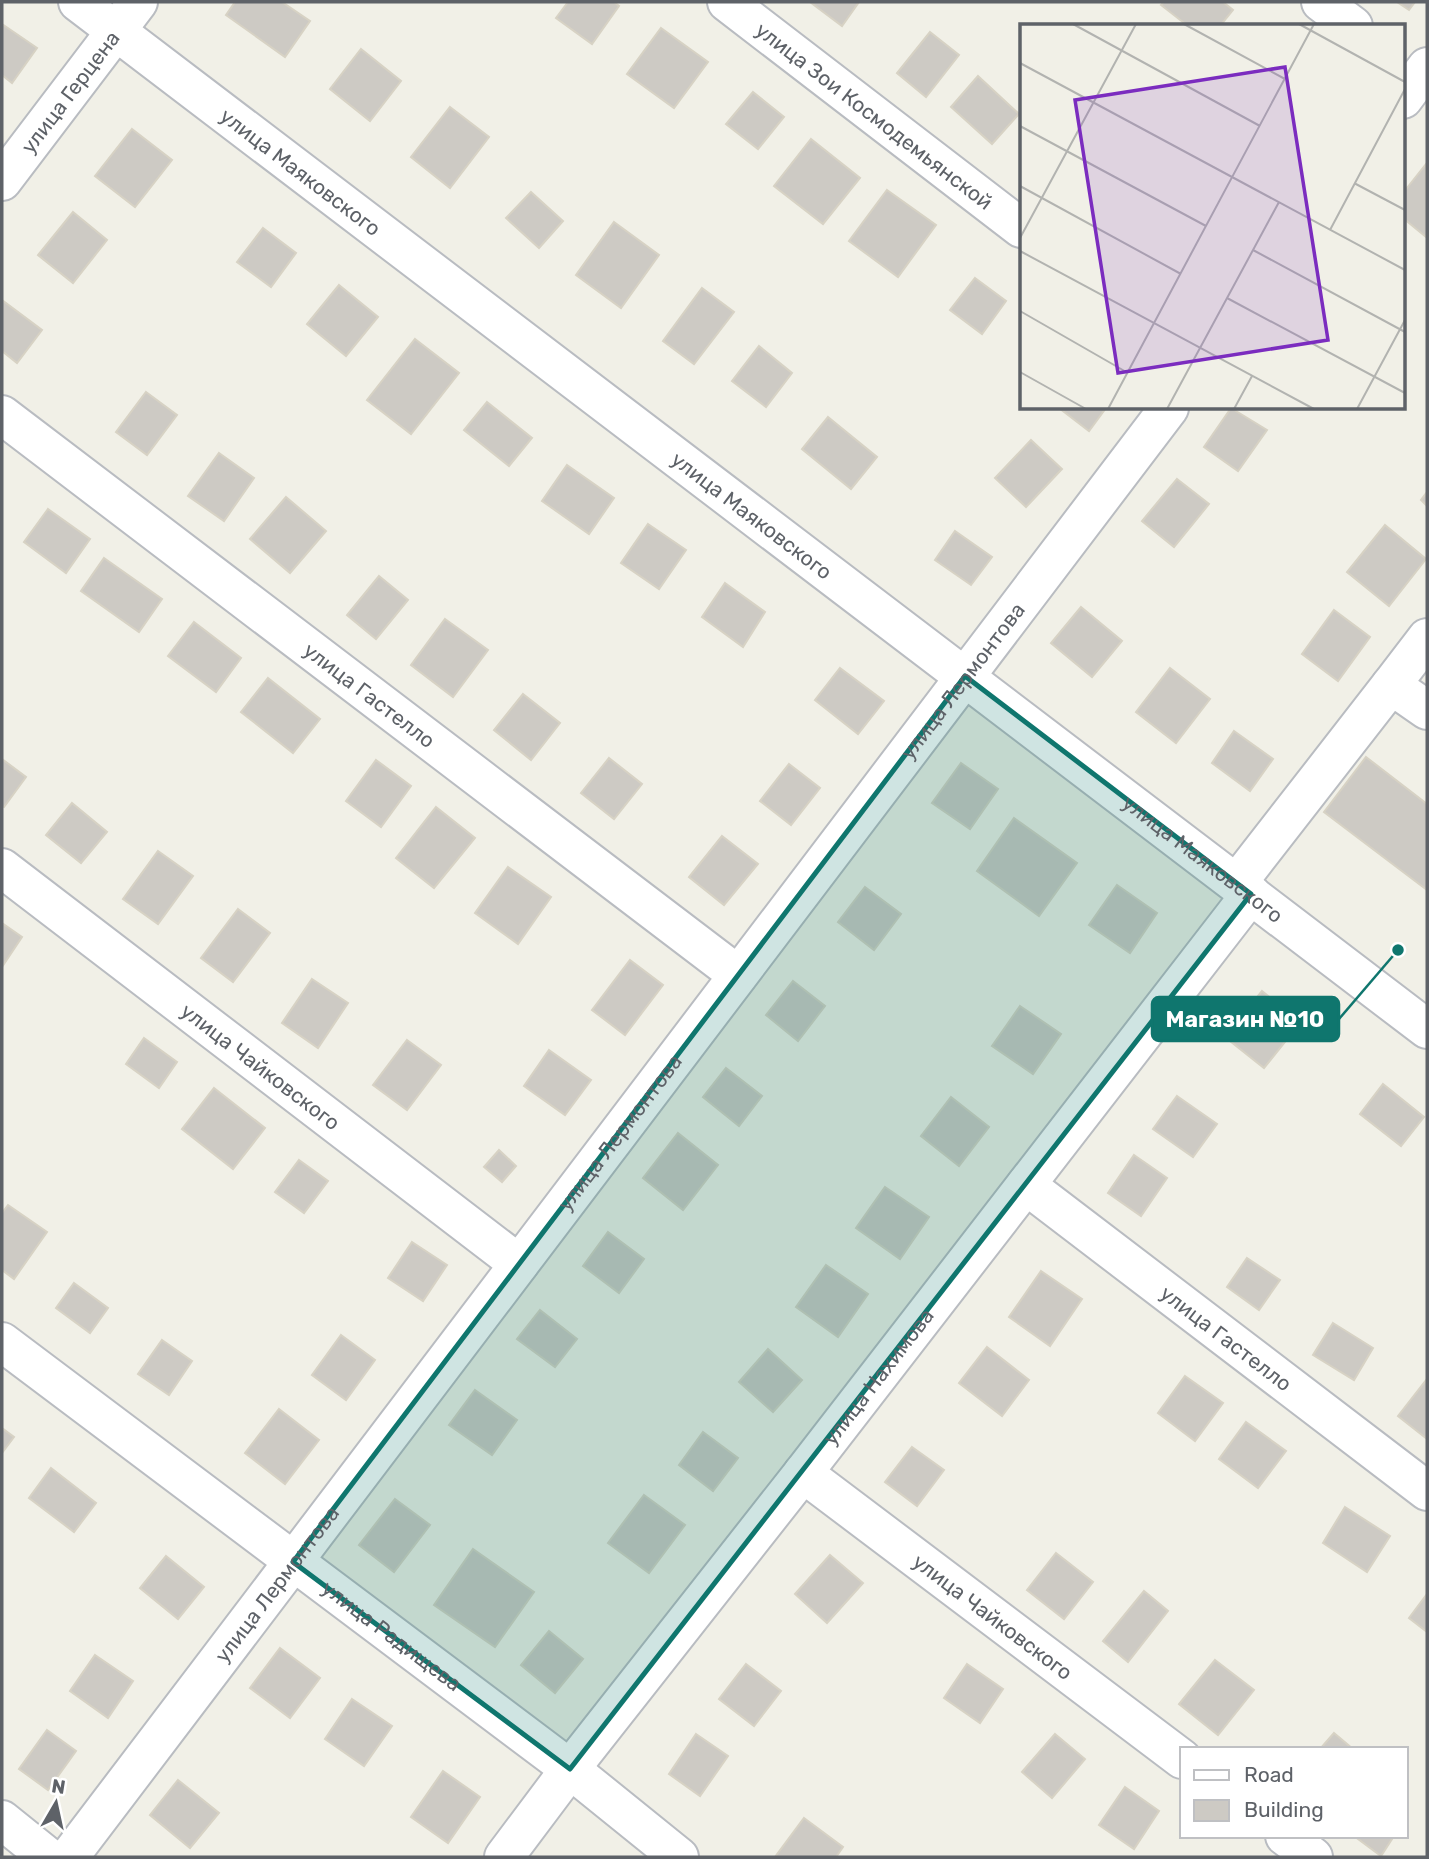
<svg xmlns="http://www.w3.org/2000/svg" width="1429" height="1859" viewBox="0 0 1429 1859" font-family="Rubik,sans-serif">
	<style>
		.building { fill: #cdcac4; stroke: #d7d2c4; stroke-width: 2 }
		.lines { fill: none; stroke-linecap: round; stroke-linejoin: round }
		.minor-casing { stroke: #b9bcc1; stroke-width: 42 }
		.minor { stroke: #fff; stroke-width: 38 }
		.marked { fill: #0f766e; fill-opacity: 0.2; stroke: #0f766e; stroke-width: 5; stroke-linejoin: round }
		.labels { text-anchor: middle; dominant-baseline: central; stroke-width: 6; stroke-linejoin: round; paint-order: stroke }
		.street-label { font-size: 21px; fill: #5e6268; stroke: #fff }
		.inset-road { fill: none; stroke: #b2b3b0; stroke-width: 2 }
		.view { fill: #7b2cbf; fill-opacity: 0.15; stroke: #7b2cbf; stroke-width: 3.5 }
		.inset-edge { fill: none; stroke: #5e6268; stroke-width: 3.5 }
		.leader { fill: none; stroke: #0f766e; stroke-width: 2.5 }
		.callout-dot { fill: #0f766e; stroke: #fff; stroke-width: 2.5 }
		.callout { fill: #0f766e; stroke: #0f766e; stroke-width: 2.5 }
		.callout-label { font-size: 23px; text-anchor: middle; font-weight: bold; fill: #fff }
	</style>
	<rect width="100%" height="100%" fill="#f1f0e7"/>
	<!-- building -->
	<g class="building">
		<path d="M235,2H282L310,21L285,57L226,15Z"/>
		<path d="M568,2H614L619,6L592,44L556,18Z"/>
		<path d="M810,2H859L842,26Z"/>
		<path d="M1164,2H1223L1233,10L1220,26H1188L1161,5Z"/>
		<path d="M1397,2H1415L1409,10Z"/>
		<path d="M2,24L37,48L12,83L2,75Z"/>
		<path d="M661,28L708,62L674,108L627,74Z"/>
		<path d="M930,32L959,55L926,97L897,73Z"/>
		<path d="M361,49L401,81L370,121L330,89Z"/>
		<path d="M978,76L1019,114L992,144L951,107Z"/>
		<path d="M753,92L784,117L758,149L726,124Z"/>
		<path d="M450,107L489,137L450,188L411,157Z"/>
		<path d="M132,129L172,160L135,207L95,176Z"/>
		<path d="M811,139L860,178L823,224L774,186Z"/>
		<path d="M1426,164L1427,235L1426,237L1403,218V193Z"/>
		<path d="M887,190L936,225L898,277L849,241Z"/>
		<path d="M531,192L563,221L539,248L506,218Z"/>
		<path d="M73,212L107,240L73,283L38,255Z"/>
		<path d="M614,222L659,255L621,308L576,275Z"/>
		<path d="M263,228L296,253L271,287L237,262Z"/>
		<path d="M975,278L1006,301L982,334L950,310Z"/>
		<path d="M339,285L378,317L346,356L307,324Z"/>
		<path d="M702,288L734,312L694,364L663,341Z"/>
		<path d="M2,300L42,330L17,363L2,351Z"/>
		<path d="M415,339L459,373L411,434L367,400Z"/>
		<path d="M759,346L792,373L766,407L732,381Z"/>
		<path d="M146,392L177,415L147,455L116,432Z"/>
		<path d="M487,402L532,438L509,466L464,430Z"/>
		<path d="M1059,408H1106L1089,431Z"/>
		<path d="M1231,408L1267,430L1238,471L1204,447Z"/>
		<path d="M828,417L877,457L851,489L802,449Z"/>
		<path d="M1031,440L1062,469L1026,507L995,478Z"/>
		<path d="M219,453L254,478L224,521L188,496Z"/>
		<path d="M567,465L614,498L589,534L542,501Z"/>
		<path d="M1177,479L1209,504L1174,547L1142,521Z"/>
		<path d="M1427,492V506L1421,500Z"/>
		<path d="M286,497L326,531L290,573L250,539Z"/>
		<path d="M48,509L90,539L66,573L24,542Z"/>
		<path d="M648,524L686,550L659,589L621,563Z"/>
		<path d="M1385,525L1426,559L1389,606L1347,572Z"/>
		<path d="M955,531L992,557L971,585L935,560Z"/>
		<path d="M104,558L162,599L139,632L81,591Z"/>
		<path d="M379,576L408,600L376,639L347,615Z"/>
		<path d="M725,583L765,612L743,647L702,617Z"/>
		<path d="M1081,607L1122,641L1092,677L1051,643Z"/>
		<path d="M1334,610L1370,637L1338,681L1302,654Z"/>
		<path d="M445,619L488,650L453,697L411,665Z"/>
		<path d="M194,622L241,658L216,692L168,656Z"/>
		<path d="M840,668L884,701L858,734L815,700Z"/>
		<path d="M1170,668L1210,699L1176,743L1136,712Z"/>
		<path d="M268,678L320,719L293,753L241,712Z"/>
		<path d="M523,694L560,723L531,760L494,730Z"/>
		<path d="M1234,731L1273,759L1250,791L1212,763Z"/>
		<path d="M1366,757L1427,804V890L1324,812Z"/>
		<path d="M609,758L642,784L614,819L581,793Z"/>
		<path d="M2,759L26,777L4,807L2,806Z"/>
		<path d="M376,760L411,786L381,827L346,801Z"/>
		<path d="M961,763L998,789L970,829L932,803Z"/>
		<path d="M789,764L820,788L791,825L760,801Z"/>
		<path d="M72,803L107,832L81,863L46,835Z"/>
		<path d="M436,807L475,838L434,888L396,858Z"/>
		<path d="M1014,818L1077,863L1039,916L977,871Z"/>
		<path d="M722,836L758,864L724,905L689,877Z"/>
		<path d="M158,851L193,876L158,924L123,899Z"/>
		<path d="M508,867L551,897L518,944L475,913Z"/>
		<path d="M1117,885L1157,913L1130,953L1089,925Z"/>
		<path d="M865,887L901,914L874,950L838,922Z"/>
		<path d="M238,909L270,933L233,982L201,958Z"/>
		<path d="M2,923L22,937L2,967Z"/>
		<path d="M630,960L663,985L625,1035L592,1010Z"/>
		<path d="M312,979L348,1003L318,1048L282,1023Z"/>
		<path d="M793,981L825,1006L798,1041L766,1015Z"/>
		<path d="M1262,991L1301,1022L1264,1068L1225,1037Z"/>
		<path d="M1020,1006L1061,1034L1033,1074L992,1046Z"/>
		<path d="M144,1038L177,1062L159,1088L126,1064Z"/>
		<path d="M407,1040L441,1065L407,1110L373,1085Z"/>
		<path d="M549,1050L591,1080L565,1115L524,1086Z"/>
		<path d="M726,1068L762,1096L739,1126L703,1097Z"/>
		<path d="M1383,1084L1424,1117L1401,1146L1360,1114Z"/>
		<path d="M214,1088L265,1128L233,1169L182,1129Z"/>
		<path d="M1177,1096L1217,1124L1193,1157L1153,1129Z"/>
		<path d="M951,1097L989,1127L959,1166L921,1136Z"/>
		<path d="M678,1133L718,1165L683,1210L643,1178Z"/>
		<path d="M499,1150L516,1166L502,1182L484,1167Z"/>
		<path d="M1134,1155L1167,1178L1141,1216L1108,1193Z"/>
		<path d="M299,1160L328,1181L304,1213L275,1192Z"/>
		<path d="M885,1187L929,1217L900,1259L856,1228Z"/>
		<path d="M8,1205L47,1232L14,1279L2,1270V1213Z"/>
		<path d="M608,1232L644,1259L619,1293L583,1266Z"/>
		<path d="M412,1242L447,1265L423,1301L388,1278Z"/>
		<path d="M1247,1258L1280,1280L1259,1310L1227,1287Z"/>
		<path d="M826,1265L868,1294L838,1337L796,1307Z"/>
		<path d="M1041,1271L1082,1299L1050,1346L1009,1317Z"/>
		<path d="M74,1283L108,1308L90,1333L56,1308Z"/>
		<path d="M540,1310L577,1339L555,1367L517,1339Z"/>
		<path d="M1333,1323L1373,1348L1354,1380L1313,1355Z"/>
		<path d="M341,1335L375,1360L346,1400L312,1375Z"/>
		<path d="M162,1340L192,1361L169,1395L138,1374Z"/>
		<path d="M987,1347L1029,1380L1002,1416L959,1383Z"/>
		<path d="M768,1349L802,1380L773,1412L739,1382Z"/>
		<path d="M1185,1376L1223,1403L1195,1441L1158,1413Z"/>
		<path d="M1427,1379V1439L1398,1416Z"/>
		<path d="M475,1390L517,1420L492,1455L449,1425Z"/>
		<path d="M279,1409L319,1440L285,1484L245,1453Z"/>
		<path d="M1246,1422L1286,1451L1258,1488L1219,1459Z"/>
		<path d="M2,1428L14,1437L2,1453Z"/>
		<path d="M703,1432L738,1458L713,1491L679,1465Z"/>
		<path d="M912,1447L944,1470L917,1506L885,1482Z"/>
		<path d="M51,1468L96,1503L74,1532L29,1498Z"/>
		<path d="M644,1495L685,1525L649,1573L608,1543Z"/>
		<path d="M395,1499L430,1525L394,1572L359,1545Z"/>
		<path d="M1345,1507L1390,1536L1367,1572L1323,1543Z"/>
		<path d="M473,1549L534,1592L495,1647L434,1605Z"/>
		<path d="M1056,1553L1093,1582L1064,1619L1027,1590Z"/>
		<path d="M830,1555L863,1583L827,1623L795,1594Z"/>
		<path d="M166,1556L204,1587L178,1619L140,1588Z"/>
		<path d="M1144,1591L1168,1611L1128,1662L1103,1641Z"/>
		<path d="M1427,1594V1632L1409,1618Z"/>
		<path d="M549,1631L583,1659L555,1693L521,1665Z"/>
		<path d="M280,1648L320,1678L290,1718L250,1688Z"/>
		<path d="M95,1655L133,1681L108,1718L70,1691Z"/>
		<path d="M1215,1660L1254,1690L1218,1735L1179,1704Z"/>
		<path d="M746,1664L781,1691L754,1726L719,1699Z"/>
		<path d="M967,1664L1003,1689L980,1723L944,1698Z"/>
		<path d="M352,1699L392,1726L364,1766L325,1739Z"/>
		<path d="M47,1730L76,1751L48,1790L19,1769Z"/>
		<path d="M1334,1733L1353,1749H1320Z"/>
		<path d="M696,1734L728,1756L700,1796L669,1774Z"/>
		<path d="M1055,1734L1085,1759L1052,1798L1022,1772Z"/>
		<path d="M443,1771L480,1797L448,1843L411,1817Z"/>
		<path d="M178,1780L219,1813L190,1848L150,1815Z"/>
		<path d="M1125,1787L1159,1811L1134,1849L1099,1825Z"/>
		<path d="M804,1818L843,1847L836,1857H775Z"/>
		<path d="M1354,1836H1394L1381,1856Z"/>
	</g>
	<g class="lines">
		<defs>
			<g id="minor">
				<path id="s1" d="M78,2L1427,1029"/>
				<path id="s2" d="M727,2L1021,228"/>
				<path d="M1321,2L1353,26"/>
				<path d="M1403,99L1427,67"/>
				<path id="s3" d="M2,181L138,2"/>
				<path id="s4" d="M2,415L738,975"/>
				<path d="M1391,685L1427,638"/>
				<path id="s5" d="M2,868L519,1264"/>
				<path d="M1237,883L1391,685L1427,710"/>
				<path id="s6" d="M1026,1185L1427,1491"/>
				<path id="s7" d="M2,1342L570,1769L679,1857"/>
				<path id="s8" d="M803,1473L1182,1759"/>
				<path d="M2,1820L48,1857"/>
				<path d="M1285,1836L1313,1857"/>
				<path id="s9" d="M69,1857L1169,408"/>
				<path id="s10" d="M504,1857L570,1769L803,1473L1251,894"/>
			</g>
		</defs>
		<!-- minor casing -->
		<use href="#minor" class="minor-casing"/>
		<!-- minor -->
		<use href="#minor" class="minor"/>
	</g>
	<!-- marked area -->
	<path class="marked" d="M965,676L1251,894L570,1769L293,1562Z"/>
	<g class="labels">
		<!-- street labels -->
		<g class="street-label">
			<text stroke="none"><textPath href="#s3" startOffset="112">улица Герцена</textPath></text>
			<text stroke="none"><textPath href="#s2" startOffset="186">улица Зои Космодемьянской</textPath></text>
			<text stroke="none"><textPath href="#s1" startOffset="280">улица Маяковского</textPath></text>
			<text stroke="none"><textPath href="#s1" startOffset="847">улица Маяковского</textPath></text>
			<text stroke="none"><textPath href="#s9" startOffset="1477">улица Лермонтова</textPath></text>
			<text stroke="none"><textPath href="#s4" startOffset="462">улица Гастелло</textPath></text>
			<text stroke="none"><textPath href="#s1" startOffset="1414">улица Маяковского</textPath></text>
			<text stroke="none"><textPath href="#s5" startOffset="326">улица Чайковского</textPath></text>
			<text stroke="none"><textPath href="#s9" startOffset="910">улица Лермонтова</textPath></text>
			<text stroke="none"><textPath href="#s6" startOffset="252">улица Гастелло</textPath></text>
			<text stroke="none"><textPath href="#s10" startOffset="609">улица Нахимова</textPath></text>
			<text stroke="none"><textPath href="#s9" startOffset="343">улица Лермонтова</textPath></text>
			<text stroke="none"><textPath href="#s8" startOffset="238">улица Чайковского</textPath></text>
			<text stroke="none"><textPath href="#s7" startOffset="488">улица Радищева</textPath></text>
		</g>
	</g>
	<!-- overview -->
	<g transform="translate(1020 24)">
		<rect width="385" height="385" fill="#f1f0e7"/>
		<path class="inset-road" d="M53,0L240,102M164,0L265,55M279,0L385,58M0,39L385,246M0,102L186,202M334,159L385,186M0,162L161,250M310,206L385,65M0,214L116,0M233,226L385,308M0,227L294,385M207,274L385,369M0,287L108,349M0,348L66,385M88,385L294,0M147,385L259,178M214,385L232,352M337,385L385,296"/>
		<path class="view" d="M265,43L308,316L98,349L55,76Z"/>
		<rect width="385" height="385" class="inset-edge"/>
	</g>
	<!-- callouts -->
	<path class="leader" d="M1398 950L1339 1019"/>
	<circle class="callout-dot" cx="1398" cy="950" r="7"/>
	<rect class="callout" x="1152" y="997" width="187" height="44" rx="7"/>
	<g class="callout-label">
		<text x="1245" y="1027">Магазин №10</text>
	</g>
	<!-- border -->
	<rect width="1429" height="1859" fill="none" stroke="#5e6268" stroke-width="7"/>
	<!-- legend -->
	<rect x="1180" y="1747" width="228" height="91" fill="#ffffff" stroke="#bfc0c3" stroke-width="2"/>
	<rect x="1194" y="1770" width="35" height="10" fill="#ffffff" stroke="#bfc0c3" stroke-width="2"/>
	<text x="1244" y="1782" font-size="21" fill="#5e6268">Road</text>
	<rect x="1194" y="1800" width="35" height="21" fill="#cdcac4" stroke="#bfc0c3" stroke-width="2"/>
	<text x="1244" y="1817" font-size="21" fill="#5e6268">Building</text>
	<!-- north arrow -->
	<g transform="translate(56 1803) rotate(9)" stroke="#ffffff" stroke-width="5" paint-order="stroke">
	<path d="M0-5L12 26L0 18L-12 26Z" fill="#5e6268"/>
	<text y="-10" font-size="19" font-weight="bold" text-anchor="middle" fill="#5e6268">N</text>
	</g>
</svg>
